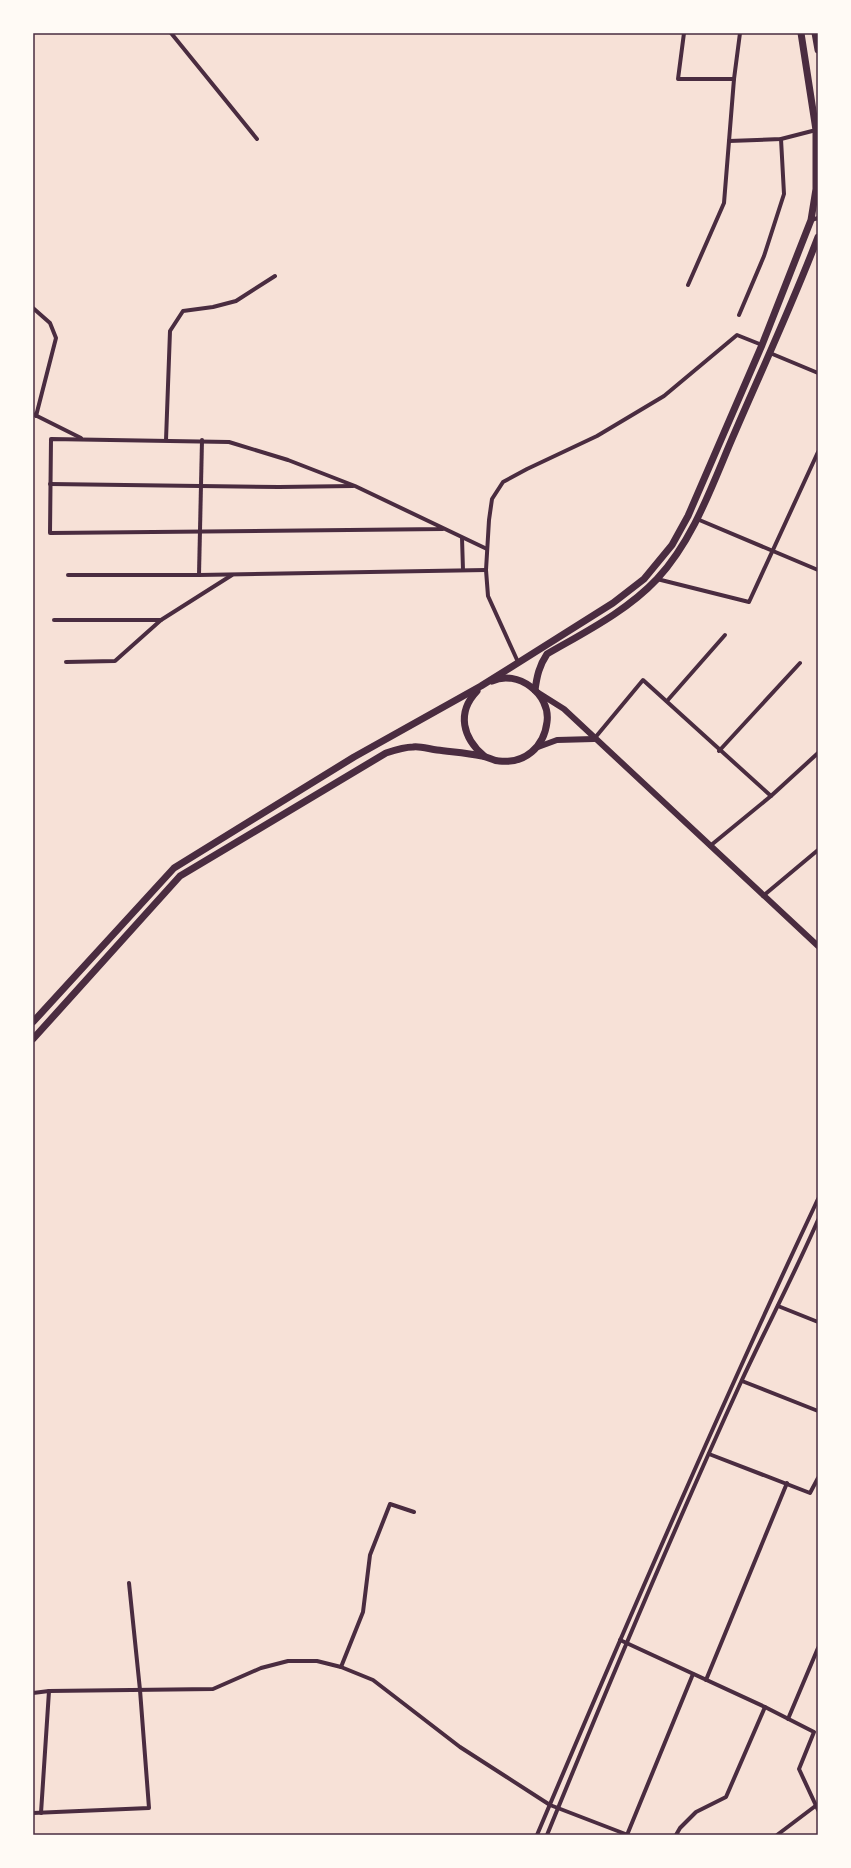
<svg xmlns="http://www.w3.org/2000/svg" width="851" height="1868" viewBox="0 0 851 1868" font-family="Overpass,sans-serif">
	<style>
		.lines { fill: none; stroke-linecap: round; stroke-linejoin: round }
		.minor { stroke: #4a2c40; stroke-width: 4 }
		.tertiary { stroke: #4a2c40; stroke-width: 6 }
		.secondary { stroke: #4a2c40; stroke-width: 7 }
		.neatline { fill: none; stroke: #4a2c40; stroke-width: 1.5 }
	</style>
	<rect width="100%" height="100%" fill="#f7e1d7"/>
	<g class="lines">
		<!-- minor -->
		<g class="minor">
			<path d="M171,33L257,139"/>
			<path d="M684,33L678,79H734"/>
			<path d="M729,141L781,139L816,130"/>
			<path d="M811,220L818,218"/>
			<path d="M688,285L724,203L734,79L740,33"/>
			<path d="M33,308L50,323L56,338L36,416"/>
			<path d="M739,315L764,256L784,194L781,139"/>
			<path d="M770,353L818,373"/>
			<path d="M33,414L81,438"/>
			<path d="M166,440L170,331L183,311L213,307L236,301L275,276"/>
			<path d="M50,484L279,487L353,486"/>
			<path d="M697,519L818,570"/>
			<path d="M443,529L50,533L51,439L229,442L288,460L355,486L487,549"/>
			<path d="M462,538L463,570"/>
			<path d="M68,575H199L486,570"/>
			<path d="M199,575L202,440"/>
			<path d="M657,579L749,602L818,452"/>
			<path d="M54,620H161"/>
			<path d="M66,662L115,661L161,620L232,575"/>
			<path d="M518,662L488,596L486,570L489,520L492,499L503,482L527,469L597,436L664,396L737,335L762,345"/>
			<path d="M667,701L725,635"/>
			<path d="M594,739L643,680L771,796"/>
			<path d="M719,751L800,663"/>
			<path d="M710,846L771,796L818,753"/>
			<path d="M763,896L818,850"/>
			<path d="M778,1306L818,1322"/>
			<path d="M742,1381L818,1411"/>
			<path d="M709,1454L810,1493L818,1478"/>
			<path d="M620,1640L765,1707L814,1732L799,1769L818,1810"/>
			<path d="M341,1667L363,1612L370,1555L390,1504L414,1512"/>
			<path d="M706,1680L787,1483"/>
			<path d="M33,1693L49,1691L213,1689L261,1668L288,1661H317L341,1667L373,1680L460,1747L550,1805L628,1835"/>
			<path d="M788,1719L818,1648"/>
			<path d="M33,1813L149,1808L140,1690L129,1583"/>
			<path d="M41,1813L49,1691"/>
			<path d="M537,1835C627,1622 719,1409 818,1199"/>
			<path d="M547,1835C609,1683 673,1531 741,1382C766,1328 794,1275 818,1220"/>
			<path d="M627,1835L693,1674"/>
			<path d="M676,1835L680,1828L696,1812L726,1797L765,1707"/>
			<path d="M777,1835L818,1804"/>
		</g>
		<!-- tertiary -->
		<g class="tertiary">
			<path d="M537,692L564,709L818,946"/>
			<path d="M538,747L557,740L594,739"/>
		</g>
		<!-- secondary -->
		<g class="secondary">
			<path d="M815,33L818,50"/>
			<path d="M535,690C537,676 539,666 547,654C585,632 627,611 657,579C695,538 713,482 735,432C763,367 793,303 818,237"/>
			<path d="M477,691C456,713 463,738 484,756"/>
			<path d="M33,1022L174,868L354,757L481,686L613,603L644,579L672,545L688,516L762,345L811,220L816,189V130L801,33"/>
			<path d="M33,1039L180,876L386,753C395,750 404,747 413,747C420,746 429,749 437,750C452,752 467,753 482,756C488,757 494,761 499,761C525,764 544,747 547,722C551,694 517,669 492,681"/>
		</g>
	</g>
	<!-- border -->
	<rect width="851" height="1868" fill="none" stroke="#fffaf5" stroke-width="68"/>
	<rect x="34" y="34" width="783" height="1800" class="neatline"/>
</svg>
